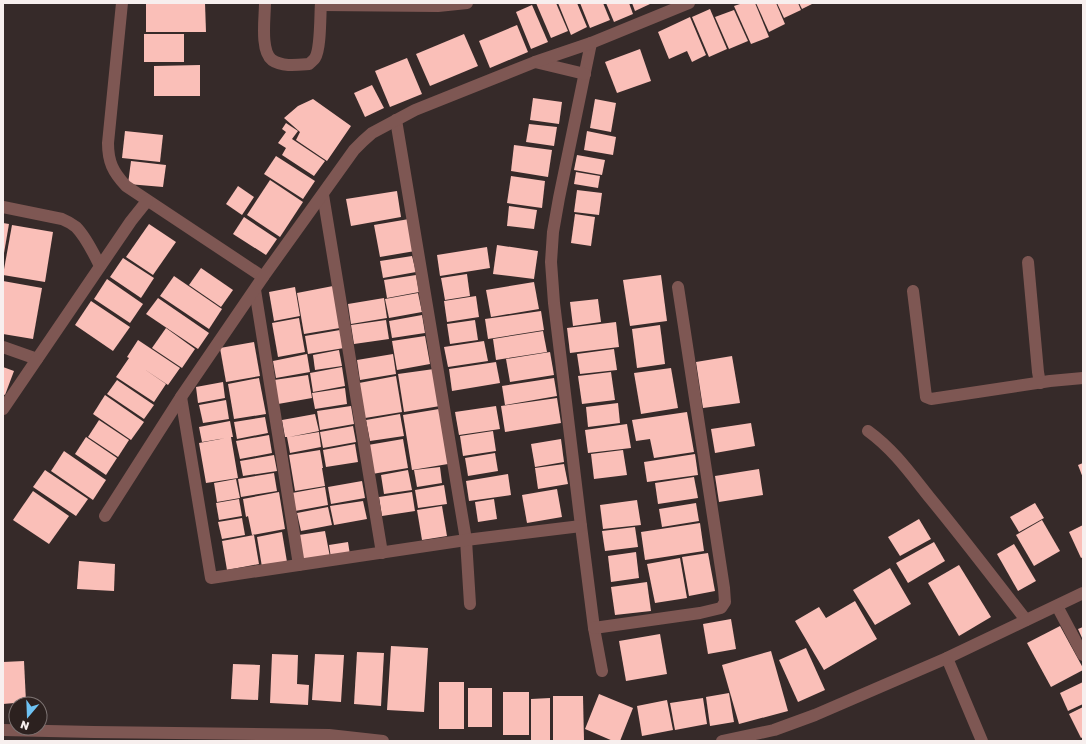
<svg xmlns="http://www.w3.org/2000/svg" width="1086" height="744" viewBox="0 0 1086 744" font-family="'Golos Text',sans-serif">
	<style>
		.building { fill: #fabfb8 }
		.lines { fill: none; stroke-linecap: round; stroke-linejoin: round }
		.street { stroke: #7e5753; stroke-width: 12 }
	</style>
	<rect width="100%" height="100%" fill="#362a29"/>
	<!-- building -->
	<g class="building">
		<path d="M146,3H205L206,32H146Z"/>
		<path d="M536,3H556L568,31L551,38Z"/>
		<path d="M558,3H577L587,27L571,35Z"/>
		<path d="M580,3H603L610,20L590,28Z"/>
		<path d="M606,3H629L633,14L614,22Z"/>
		<path d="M632,3H649L650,4L635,11Z"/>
		<path d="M743,3H755L769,37L751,44L734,6Z"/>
		<path d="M756,3H776L785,24L769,32Z"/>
		<path d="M777,3H798L801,10L784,18Z"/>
		<path d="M799,3H814L802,9Z"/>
		<path d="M532,5L548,42L531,49L516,12Z"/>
		<path d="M710,9L727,49L709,57L692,17Z"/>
		<path d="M734,10L748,41L729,49L715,17Z"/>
		<path d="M690,17L706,55L692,62L687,51L669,59L658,32Z"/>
		<path d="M517,25L528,52L490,68L479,41Z"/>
		<rect x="144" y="34" width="40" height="28"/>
		<path d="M464,34L478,66L430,86L416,54Z"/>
		<path d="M640,49L651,81L617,93L605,62Z"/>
		<path d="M407,58L422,94L390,107L375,71Z"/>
		<path d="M200,65V96H154V66Z"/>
		<path d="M372,85L384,108L365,117L354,93Z"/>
		<path d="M533,98L562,102L559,124L530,120Z"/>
		<path d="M313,99L351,126L327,161L296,140L300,132L284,118L298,106Z"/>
		<path d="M595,99L616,103L611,132L590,128Z"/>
		<path d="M286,123L298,131L292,139L325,161L314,176L282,155L286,148L278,143L286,132L282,129Z"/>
		<path d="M529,124L557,127L554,146L526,142Z"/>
		<path d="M125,131L163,135L160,162L122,158Z"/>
		<path d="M587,131L616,137L613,155L584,150Z"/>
		<path d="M514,145L552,150L548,177L511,171Z"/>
		<path d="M577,155L605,160L602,175L574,170Z"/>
		<path d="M276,156L315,181L303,199L264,174Z"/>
		<path d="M131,161L166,165L163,187L128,184Z"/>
		<path d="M576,172L600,176L598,188L574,184Z"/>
		<path d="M511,176L545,181L542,208L507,203Z"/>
		<path d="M270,180L303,202L280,237L247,215Z"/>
		<path d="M238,186L254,197L242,215L226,204Z"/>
		<path d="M577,190L602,193L599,215L574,212Z"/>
		<path d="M397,191L401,217L351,226L346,199Z"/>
		<path d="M509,206L537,210L534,229L507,226Z"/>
		<path d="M575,214L595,217L591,246L571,243Z"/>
		<path d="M244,217L277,239L266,255L233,234Z"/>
		<path d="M409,219L415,251L380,257L374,225Z"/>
		<path d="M3,223L9,224L4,253H3Z"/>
		<path d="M149,224L176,242L153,275L126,257Z"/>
		<path d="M12,225L53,232L45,282L3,275Z"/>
		<path d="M497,245L538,251L534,279L493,274Z"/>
		<path d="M487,247L490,268L440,276L437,255Z"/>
		<path d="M412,256L416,272L383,278L380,261Z"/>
		<path d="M123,258L154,278L141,298L110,277Z"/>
		<path d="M201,268L233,290L221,307L189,285Z"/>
		<path d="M467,274L470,296L445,300L441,278Z"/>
		<path d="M416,275L419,292L387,298L384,280Z"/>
		<path d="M661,275L667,321L630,326L623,280Z"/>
		<path d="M174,276L222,309L209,329L160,296Z"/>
		<path d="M107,279L143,304L130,323L94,299Z"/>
		<path d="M3,281L42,288L33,339L3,334Z"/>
		<path d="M534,282L539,309L491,317L486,290Z"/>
		<path d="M333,286L340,328L304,334L297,293Z"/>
		<path d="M295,287L300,316L274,321L269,292Z"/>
		<path d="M418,293L422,312L389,318L385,299Z"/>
		<path d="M476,296L479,317L447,322L444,301Z"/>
		<path d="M158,298L209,333L198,349L146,314Z"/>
		<path d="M384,298L387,318L351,324L348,304Z"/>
		<path d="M598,299L601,322L573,326L570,302Z"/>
		<path d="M91,301L130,327L113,351L75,325Z"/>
		<path d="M541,311L544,330L488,339L485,319Z"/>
		<path d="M422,315L425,333L392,338L389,321Z"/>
		<path d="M299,318L305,352L278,357L272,323Z"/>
		<path d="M386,320L389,339L354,344L351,325Z"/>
		<path d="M475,320L478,340L450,344L447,324Z"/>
		<path d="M616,322L619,347L570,353L567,328Z"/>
		<path d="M660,325L665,364L637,368L632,329Z"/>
		<path d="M166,328L195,349L182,368L152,348Z"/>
		<path d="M340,330L344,348L308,354L305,336Z"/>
		<path d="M543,331L547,352L496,360L493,339Z"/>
		<path d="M425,336L430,364L397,370L392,341Z"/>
		<path d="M138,340L180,368L168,385L144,369L166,384L154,402L116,377L129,358L127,357Z"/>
		<path d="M484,341L488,361L448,367L444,347Z"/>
		<path d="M254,342L260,376L226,382L220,348Z"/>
		<path d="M614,349L617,370L580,374L577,354Z"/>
		<path d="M339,350L342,366L315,370L313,355Z"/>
		<path d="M550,352L554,375L510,382L506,359Z"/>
		<path d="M307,354L310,372L276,378L273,361Z"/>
		<path d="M393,354L396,374L360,380L357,360Z"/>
		<path d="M732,356L740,403L703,408L696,362Z"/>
		<path d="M496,362L500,383L452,391L449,369Z"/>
		<path d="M3,367L14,371L5,395L3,394Z"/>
		<path d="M342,367L345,386L313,392L310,373Z"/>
		<path d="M671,368L678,408L641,414L634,373Z"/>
		<path d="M434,369L440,406L404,412L398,374Z"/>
		<path d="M611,372L615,400L582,404L578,376Z"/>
		<path d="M308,375L312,398L278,404L274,380Z"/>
		<path d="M396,376L402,412L365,418L359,383Z"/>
		<path d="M259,378L266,414L234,419L228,384Z"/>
		<path d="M554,378L557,396L505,405L502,386Z"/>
		<path d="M117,380L154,405L144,419L107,394Z"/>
		<path d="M223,382L225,398L198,403L196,387Z"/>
		<path d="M345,388L347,404L315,409L312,393Z"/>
		<path d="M105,395L144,422L131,440L93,414Z"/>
		<path d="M557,398L561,423L505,432L501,406Z"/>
		<path d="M226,400L229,419L203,423L199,405Z"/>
		<path d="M618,403L620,423L588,427L586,407Z"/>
		<path d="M351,406L354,424L320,430L317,411Z"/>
		<path d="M496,406L500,429L459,435L455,412Z"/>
		<path d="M439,409L448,464L412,470L403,415Z"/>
		<path d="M687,412L694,452L654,458L650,439L636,441L632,420Z"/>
		<path d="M315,414L319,431L289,437L319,432L321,447L290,453L287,437H285L282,420Z"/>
		<path d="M400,414L404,436L370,441L366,420Z"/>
		<path d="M265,417L268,433L237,439L234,422Z"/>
		<path d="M99,420L129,440L118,457L88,437Z"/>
		<path d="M230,421L233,437H231L238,478L206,483L199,443L226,438L202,442L199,427Z"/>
		<path d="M751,423L755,446L715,453L711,429Z"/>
		<path d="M627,424L631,448L588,453L585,430Z"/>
		<path d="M353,426L356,442L323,448L320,432Z"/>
		<path d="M493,431L496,451L463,456L460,436Z"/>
		<path d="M269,435L272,453L240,459L236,441Z"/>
		<path d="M86,437L117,458L106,475L75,454Z"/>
		<path d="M403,439L408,468L372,474L368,445Z"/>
		<path d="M561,439L564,462L535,467L531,444Z"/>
		<path d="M355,444L358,462L326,467L323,450Z"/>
		<path d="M320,450L323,468H322L325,486L295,491L292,473L300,471L292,473L289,455Z"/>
		<path d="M623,450L627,475L594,479L591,454Z"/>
		<path d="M64,451L106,480L93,500L51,471Z"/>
		<path d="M495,453L498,471L468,476L465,458Z"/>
		<path d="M695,454L698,475L647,482L644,462Z"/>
		<path d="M274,455L277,471L243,476L240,461Z"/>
		<path d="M1083,463V478L1078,465Z"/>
		<path d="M564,464L568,484L538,489L535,468Z"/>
		<path d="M440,467L442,483L417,487L414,470Z"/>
		<path d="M759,469L763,495L719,502L715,476Z"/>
		<path d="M45,470L88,499L76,516L33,487Z"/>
		<path d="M408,470L412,490L384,494L381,475Z"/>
		<path d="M274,473L277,491L241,497L238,479Z"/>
		<path d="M508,474L511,495L469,501L466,481Z"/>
		<path d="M694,477L698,498L658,504L655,483Z"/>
		<path d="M236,479L240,498L217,502L214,483Z"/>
		<path d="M362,481L365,498L331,504L328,487Z"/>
		<path d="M444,485L447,504L418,508L415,490Z"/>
		<path d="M325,487L328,505L295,511L292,493Z"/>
		<path d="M557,489L562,517L527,523L522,495Z"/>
		<path d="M33,491L69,516L49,544L13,520Z"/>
		<path d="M279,492L285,529L252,535L248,516L246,517L243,499Z"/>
		<path d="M412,492L415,511L382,516L379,497Z"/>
		<path d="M239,499L242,516L219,520L216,503Z"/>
		<path d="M494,499L497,519L478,522L475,502Z"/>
		<path d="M637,500L641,525L603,529L600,505Z"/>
		<path d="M363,501L367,519L334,525L330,506Z"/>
		<path d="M696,503L699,521L662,527L659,509Z"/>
		<path d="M1035,503L1044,518L1019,532L1010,517Z"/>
		<path d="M442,506L447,536L422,540L417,510Z"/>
		<path d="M328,507L332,525L301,531L297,513Z"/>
		<path d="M242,518L245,535L222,539L218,522Z"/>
		<path d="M919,519L931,539L900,556L888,537Z"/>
		<path d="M1042,520L1060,551L1034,566L1016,535Z"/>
		<path d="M700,523L704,551L645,560L641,532Z"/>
		<path d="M1083,525V557L1081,558L1069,532Z"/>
		<path d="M635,527L638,547L605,551L602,531Z"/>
		<path d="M325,531L330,557L303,562L299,535Z"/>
		<path d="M282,532L287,562L262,567L257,537Z"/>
		<path d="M254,535L259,564L227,570L222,541Z"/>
		<path d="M348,542L350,555L331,558L329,545Z"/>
		<path d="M934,542L945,561L908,583L896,563Z"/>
		<path d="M1014,544L1036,581L1018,591L997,554Z"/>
		<path d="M636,552L639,578L611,582L608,556Z"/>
		<path d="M708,553L715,591L689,596L682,557Z"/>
		<path d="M680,558L687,598L655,603L647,564Z"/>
		<path d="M79,561L115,564L114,591L77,589Z"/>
		<path d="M959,565L991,617L959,636L928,583Z"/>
		<path d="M890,568L911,604L875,625L853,590Z"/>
		<path d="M647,582L651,611L615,615L611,587Z"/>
		<path d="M855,601L877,639L824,670L795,621L819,607L826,618Z"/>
		<path d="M731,619L736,649L708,654L703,624Z"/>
		<path d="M1060,626L1083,668V670L1051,687L1027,643Z"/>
		<path d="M1083,627V640L1078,629Z"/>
		<path d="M660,634L667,674L626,681L619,641Z"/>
		<path d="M391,646L428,648L424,712L387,710Z"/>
		<path d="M806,648L825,690L798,702L779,660Z"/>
		<path d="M771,651L788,711L739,724L722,665Z"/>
		<path d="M357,652L384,653L381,706L354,704Z"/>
		<path d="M272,654L298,655L297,684L309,685L308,705L270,703Z"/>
		<path d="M315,654L344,655L341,702L312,700Z"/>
		<path d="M24,661L26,702L3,704V662Z"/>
		<path d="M233,664L260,665L258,700L231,699Z"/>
		<rect x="439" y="682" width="25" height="47"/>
		<path d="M1083,682V704L1068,711L1060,693Z"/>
		<rect x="468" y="688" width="24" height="39"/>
		<rect x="503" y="692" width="26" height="43"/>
		<path d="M729,693L734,722L710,726L706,697Z"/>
		<path d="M599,694L633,708L620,741H613L585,729Z"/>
		<path d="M553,696H583L584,741H553Z"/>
		<path d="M550,698V740H531V699Z"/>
		<path d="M703,698L707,724L675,730L670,703Z"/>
		<path d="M667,700L673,730L642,736L637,706Z"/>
		<path d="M1083,707V737L1081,738L1069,714Z"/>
	</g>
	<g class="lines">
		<!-- street -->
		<g class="street">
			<path d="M122,3L108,143C108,162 113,172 126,186L263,277"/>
			<path d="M265,3C265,17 260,51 272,60C282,67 297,65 309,64C311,62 314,60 315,58C321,49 320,14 321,3"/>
			<path d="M321,5L438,6L467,3"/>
			<path d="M591,43L559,198L553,232L551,262L554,303L581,526L594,628L602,671"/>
			<path d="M535,62L585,74"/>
			<path d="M396,120L466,540L470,604"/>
			<path d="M323,195L382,553"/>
			<path d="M3,207L62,219C67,221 72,224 76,227C86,237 94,254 100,266"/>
			<path d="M1028,262L1038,372L1040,383"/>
			<path d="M255,290L299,565"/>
			<path d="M913,291L926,397L931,399L1050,381L1083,378"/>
			<path d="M3,347L37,359"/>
			<path d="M181,397L211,578L466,540L581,526"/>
			<path d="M3,409L131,221L147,201"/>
			<path d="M868,431C894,450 910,473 930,498C963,538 994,579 1026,620"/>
			<path d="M105,516L181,397L263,277L354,150L363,141L372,133L415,110L535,62L591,43L689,3"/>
			<path d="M1057,606L1083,655"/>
			<path d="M594,628L700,613L721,608L725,602L724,588L678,287"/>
			<path d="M947,658L982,741"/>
			<path d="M3,730L94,732L329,735L383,741"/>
			<path d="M722,741L774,730L815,715L947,658L1083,593"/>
		</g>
	</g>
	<!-- border -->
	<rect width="1086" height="744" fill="none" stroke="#f7efee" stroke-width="8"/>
	<!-- north arrow -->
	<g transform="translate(28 716) rotate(199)"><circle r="19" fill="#2c211f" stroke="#7d7372"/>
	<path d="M0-3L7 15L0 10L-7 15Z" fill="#6ec2f3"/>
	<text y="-6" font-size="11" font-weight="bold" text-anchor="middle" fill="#f7efee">N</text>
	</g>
</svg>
